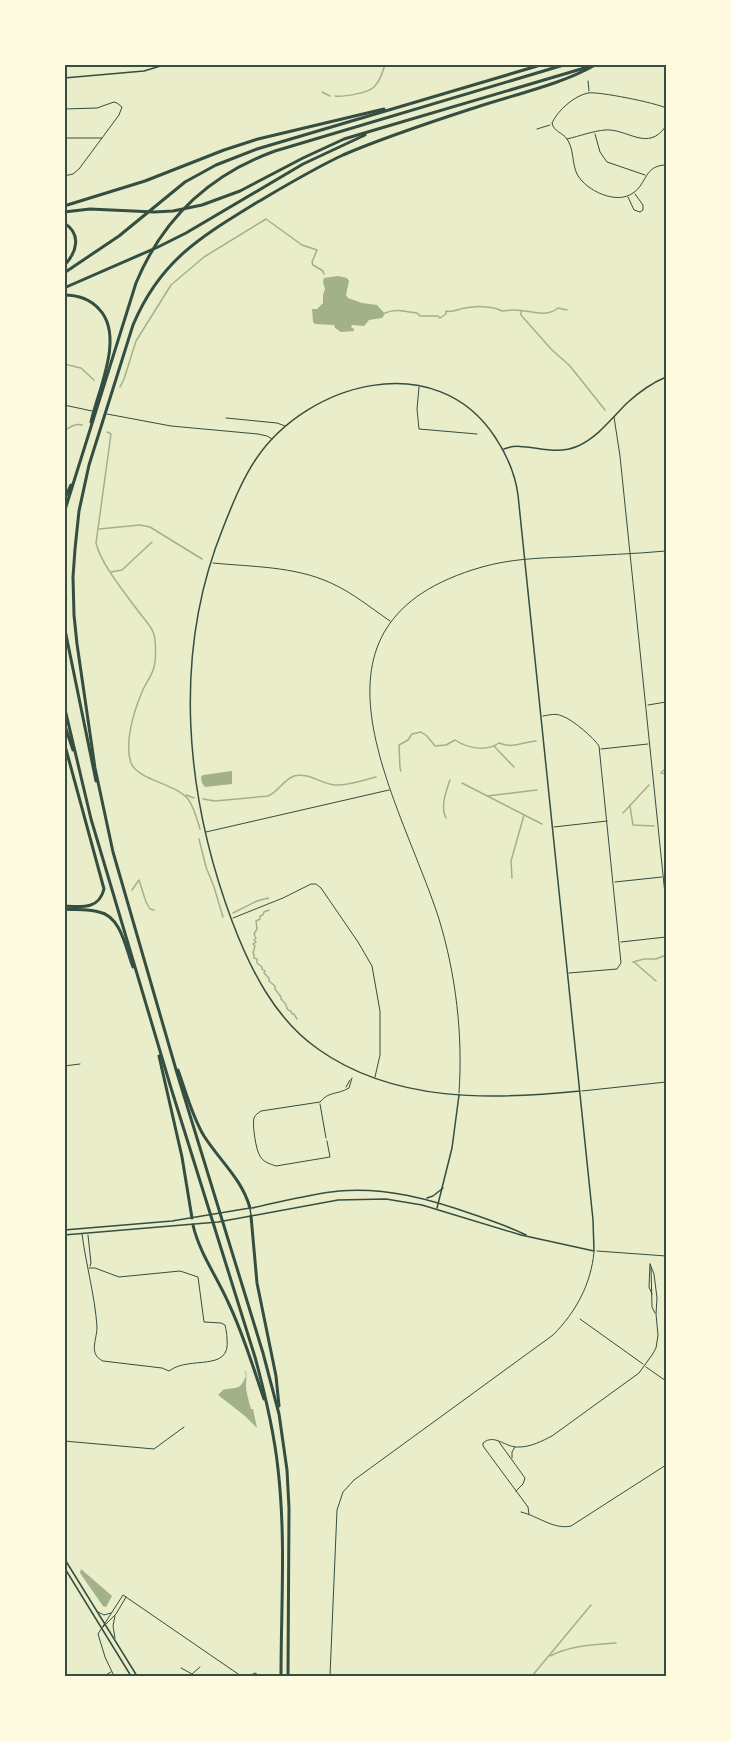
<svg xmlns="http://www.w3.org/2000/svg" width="731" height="1741" viewBox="0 0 731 1741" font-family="Roboto,sans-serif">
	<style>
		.water { fill: #a3b18a }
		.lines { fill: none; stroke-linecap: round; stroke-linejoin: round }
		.stream { stroke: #a3b18a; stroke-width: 1.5 }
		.service { stroke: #344e41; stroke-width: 1 }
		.minor { stroke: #344e41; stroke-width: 1 }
		.tertiary { stroke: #344e41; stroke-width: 1.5 }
		.secondary { stroke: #344e41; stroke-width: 1.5 }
		.motorway { stroke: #344e41; stroke-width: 3 }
		.neatline { fill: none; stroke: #344e41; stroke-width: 2 }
	</style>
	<rect width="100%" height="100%" fill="#e9edc9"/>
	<!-- water -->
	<g class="water">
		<path d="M338,276L347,278L349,281L346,295L348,298L362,303L377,305L385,314L382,318L369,320L364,326L352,325L351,327L354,329V331L341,332L335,328L334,325L315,324L313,322L312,309H317L323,303V295L325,289L323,282L324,278Z"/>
		<path d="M232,771V784L205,787L202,783L201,777L203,775Z"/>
		<path d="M245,1371H246C247,1377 246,1382 246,1388C247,1395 249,1402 251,1409H253L257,1428L245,1416L218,1395L223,1390C237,1386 239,1392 246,1376Z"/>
		<path d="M81,1569L112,1596L106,1607L103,1606L80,1573Z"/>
	</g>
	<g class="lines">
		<!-- stream -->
		<g class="stream">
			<path d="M322,92L330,96"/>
			<path d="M335,96C344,97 368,93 374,87C379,82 383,72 385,64"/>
			<path d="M521,311V315L551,349L570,366L605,410"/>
			<path d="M385,313C397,308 405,312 417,313L420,316H438L440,318L446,314V311C453,313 458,309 465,308C474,306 485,306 494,308C497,308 500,311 503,311C506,311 509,310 513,310C528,309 545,319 558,308L567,310"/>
			<path d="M64,364L81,368L94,380"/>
			<path d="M120,387L124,379L136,341L171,285L204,257L266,219L302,245L317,250L312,262L313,265L323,271L324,274"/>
			<path d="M64,431C70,427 76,423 82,425"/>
			<path d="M107,432L111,434L96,543C101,565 128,597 142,616C146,621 153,629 154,635C156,641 156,661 154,667C152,676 145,684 142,692C134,711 124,743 131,763C139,781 175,783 188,799C194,807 197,819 200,829"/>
			<path d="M99,529L140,525L150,527L202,559"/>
			<path d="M111,572L122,570L152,542"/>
			<path d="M494,746L514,767"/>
			<path d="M666,768L661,773L666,774"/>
			<path d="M401,771L400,768L399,745L408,740L412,734L421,732L427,736L435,746L446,745L455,740C467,748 486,752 499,743C514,749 522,742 536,741"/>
			<path d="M462,783L542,824"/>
			<path d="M186,795L194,798"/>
			<path d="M487,796L537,790"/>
			<path d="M203,799L215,801L268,796C278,792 283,780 294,776C309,772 321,784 335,785C348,786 363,780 376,777"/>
			<path d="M630,806L633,825L654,826"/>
			<path d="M623,813L649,785"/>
			<path d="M446,818C440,807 446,792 450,780"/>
			<path d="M665,825H666"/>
			<path d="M199,839L206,867L214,887L223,917"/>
			<path d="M512,878L511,861L524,815"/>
			<path d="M132,890L139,880L146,902L150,909L154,910"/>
			<path d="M269,910L264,912L263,915L260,916V919L256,921L257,929L254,934L256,938L254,940L256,942L253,944L255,946L253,953L254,954V958L257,959V963L262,967V969L265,971L264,973L269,978V981L275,986V989L281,997V999L285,1003L288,1010L291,1011L292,1014H294L297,1019"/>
			<path d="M233,913L257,901L268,898V899"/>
			<path d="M633,962L644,959H656L666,955"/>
			<path d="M634,962L656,981"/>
			<path d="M550,1656C571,1645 593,1645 616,1643"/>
			<path d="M532,1676L591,1605"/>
		</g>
		<!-- service -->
		<g class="service">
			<path d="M419,387L417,409L419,429L477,434"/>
			<path d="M64,405L92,411"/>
			<path d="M107,414L171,426L258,434L267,436L272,439"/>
			<path d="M226,418L277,423L285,426"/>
			<path d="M664,876H666"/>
			<path d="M346,1087L350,1080"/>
			<path d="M320,1104L326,1138"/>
			<path d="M327,1141L330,1157L276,1166C270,1164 263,1162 260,1156C256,1151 252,1124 254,1118C256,1114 257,1114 261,1111L320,1102C329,1091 337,1095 349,1088L352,1078"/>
			<path d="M82,1234C86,1265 95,1296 97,1327C97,1340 88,1354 103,1361L162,1368L169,1371C190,1355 231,1373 227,1339C227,1334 226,1330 225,1325L221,1323L204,1322L198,1277L180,1271L119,1277L95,1268H89"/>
			<path d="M88,1235L91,1263L90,1266"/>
			<path d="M650,1264L649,1287L652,1294"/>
			<path d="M499,1442L525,1478L523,1484L516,1491"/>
			<path d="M512,1458V1452L515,1447"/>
			<path d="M181,1668L192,1674L200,1667"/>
			<path d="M104,1676L111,1672"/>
		</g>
		<!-- minor -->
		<g class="minor">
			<path d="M588,81L589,91"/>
			<path d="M666,108C657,103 597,91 588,93C574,96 558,110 552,123C554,132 562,132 567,139C574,149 572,164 577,174C586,191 617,205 633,193C647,184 644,165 666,165"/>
			<path d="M64,109L97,108L114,102L117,103L122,107L119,115L79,169L73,174L64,176"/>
			<path d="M537,129L550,125"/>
			<path d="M595,134L600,152L607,162L645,175"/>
			<path d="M64,138H102"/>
			<path d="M567,139C580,136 593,131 605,130C627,128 648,153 666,126"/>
			<path d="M628,197L634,210L640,212L643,210V205L635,194"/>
			<path d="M614,417L620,456L666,904"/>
			<path d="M213,563C252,567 294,566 331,583C353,593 371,608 390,621"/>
			<path d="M648,705L666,702"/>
			<path d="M543,716C549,715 556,713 562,716C572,719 594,738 599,746L621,963L617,969L569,973"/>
			<path d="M601,749L648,744"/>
			<path d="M554,827L607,821"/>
			<path d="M206,832L389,790"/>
			<path d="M615,882L662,877"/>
			<path d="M233,918L283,898L311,884H316L321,888L358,942L372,966L380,1011V1055L375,1077"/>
			<path d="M621,942L666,937"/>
			<path d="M64,1066L80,1064"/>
			<path d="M582,1091L666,1082"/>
			<path d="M459,1093C463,1035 456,975 439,919C398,793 286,623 482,567C510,559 538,558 567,557C600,555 633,554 666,551"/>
			<path d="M597,1251L666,1256"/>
			<path d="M651,1267L652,1307L655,1313"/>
			<path d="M580,1319L643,1364"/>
			<path d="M646,1367L666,1381"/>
			<path d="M64,1441L154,1449L184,1427"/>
			<path d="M521,1512C538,1516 554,1530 571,1526L666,1465"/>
			<path d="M529,1514L528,1507L483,1446V1443C495,1433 505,1448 519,1447C531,1447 542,1441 552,1436L639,1373L652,1355L656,1348L658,1335L656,1314L657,1298L654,1274L650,1264"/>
			<path d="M98,1612L104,1615L111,1613"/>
			<path d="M103,1627L116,1614L126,1597"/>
			<path d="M115,1638L113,1626L115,1616"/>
			<path d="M114,1676L105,1657L98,1634L123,1595L241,1676"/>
			<path d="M249,1676L255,1673L260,1676"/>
			<path d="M330,1676L337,1510L343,1492L354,1480L553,1335C576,1312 591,1284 594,1252"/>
		</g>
		<!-- tertiary -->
		<g class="tertiary">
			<path d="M64,78L144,71L167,64"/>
			<path d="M504,449C525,440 551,458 578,446C598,437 612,418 627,403C639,392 652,383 666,377"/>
			<path d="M427,1198L433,1196L443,1188"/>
			<path d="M252,1208C280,1202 310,1194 339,1191C386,1187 430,1199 475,1215C492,1221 510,1227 526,1235"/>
			<path d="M437,1208L452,1148L459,1095"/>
			<path d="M251,1216L338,1200L386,1199L422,1205L521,1235L594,1251L593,1220L518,495C515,473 507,455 495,437C436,347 308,382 256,459C242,480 232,505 223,528C172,654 185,795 232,921C250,969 275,1019 318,1049C394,1103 492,1100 580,1091"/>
		</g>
		<!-- secondary -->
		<g class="secondary">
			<path d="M64,1230L172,1221L250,1208L251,1216L218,1222L64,1235"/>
			<path d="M64,1558L137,1676"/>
			<path d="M64,1567L131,1676"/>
		</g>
		<!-- motorway -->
		<g class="motorway">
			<path d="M64,206L145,181L224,150L258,139L384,109"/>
			<path d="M64,212L90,209L154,212L173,211L202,205L240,191L303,158L344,139L588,67"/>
			<path d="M64,223C82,234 77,252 64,266"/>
			<path d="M64,273L119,236L185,182L216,165L257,149L544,64"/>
			<path d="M64,288L158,247L186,233L303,164L365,135"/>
			<path d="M64,295C78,295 90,299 99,309C125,336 98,390 91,422"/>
			<path d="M64,500L71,485"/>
			<path d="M64,513L136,283C163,218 209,175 275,151L567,64"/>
			<path d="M64,625L96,781"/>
			<path d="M64,705L91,819L171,1088L255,1357C265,1394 274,1431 278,1469C286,1538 281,1608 281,1676"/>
			<path d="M64,723L73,750"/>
			<path d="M64,742L104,889C99,910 81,907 64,906"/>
			<path d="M64,763L66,753"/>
			<path d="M64,909C76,910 88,909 99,912C121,916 126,949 133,967"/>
			<path d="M159,1056L182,1157L192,1218"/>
			<path d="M178,1070C186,1092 192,1116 204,1136C220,1161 242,1179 250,1208"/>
			<path d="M251,1216L257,1283L276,1376L279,1406"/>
			<path d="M193,1225C199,1252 217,1277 228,1302C243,1333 253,1367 264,1399"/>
			<path d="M288,1676L289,1508L287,1470L279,1414L263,1353L177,1073L113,852L95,768L77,644L74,615L73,577L75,549L79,511L89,465L133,325C160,261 199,238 256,203C285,186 313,169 343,155C387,136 434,121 480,106C517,94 562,84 595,65"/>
		</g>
	</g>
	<!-- border -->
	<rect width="731" height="1741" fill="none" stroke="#fefae0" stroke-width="132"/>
	<rect x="66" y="66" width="599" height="1609" class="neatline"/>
</svg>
